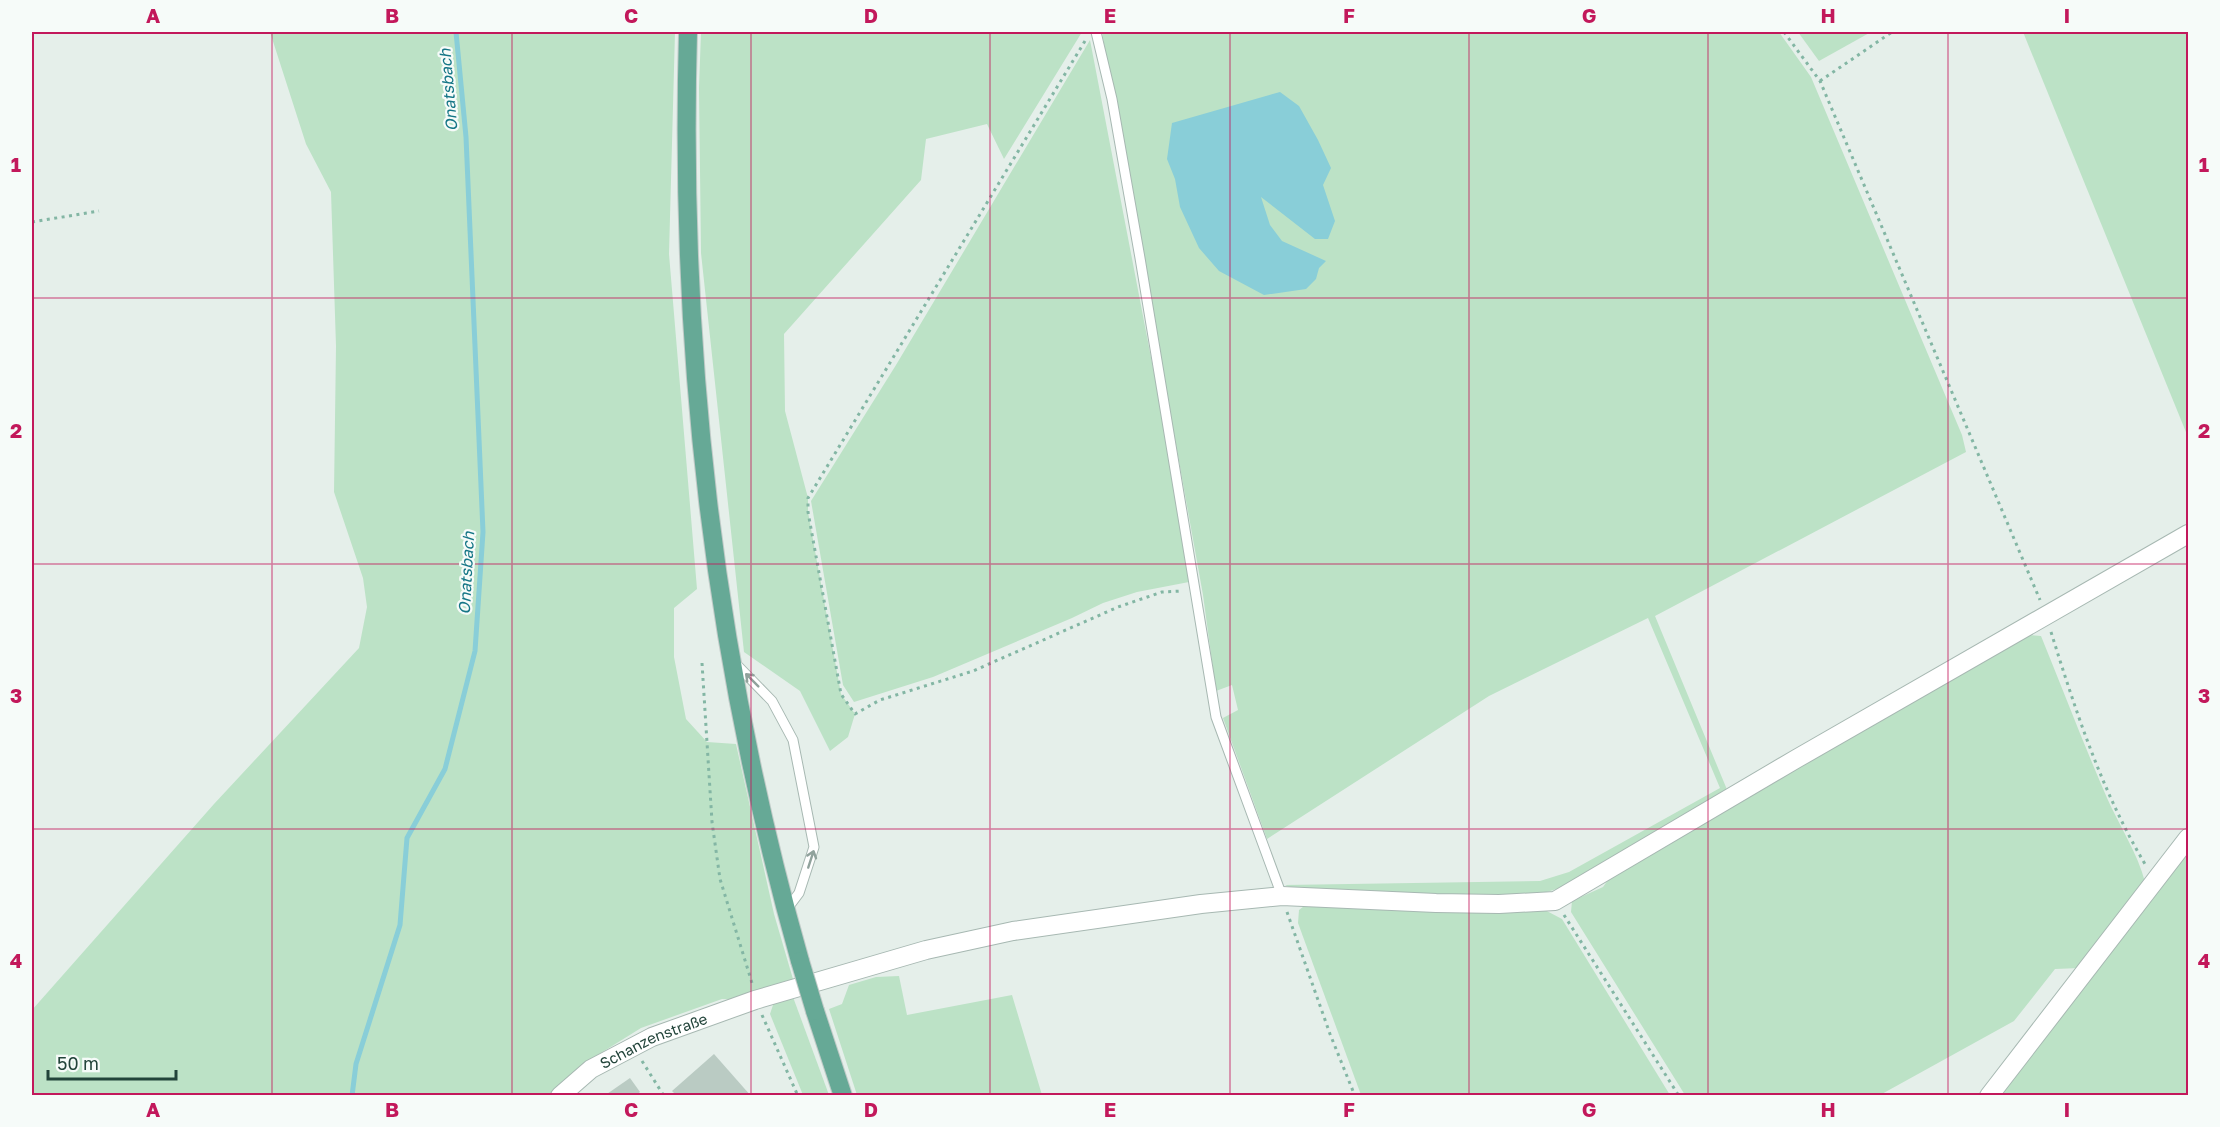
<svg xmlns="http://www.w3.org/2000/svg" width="2220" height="1127" viewBox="0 0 2220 1127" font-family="'Golos Text',sans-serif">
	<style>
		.green { fill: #bce2c6 }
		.water { fill: #89ced8 }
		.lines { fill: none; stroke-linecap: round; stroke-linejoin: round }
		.stream { stroke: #89ced8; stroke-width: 5 }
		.building { fill: #bacbc3 }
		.lane-casing { stroke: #a7b8b2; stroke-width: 11 }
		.street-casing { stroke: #a7b8b2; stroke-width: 20 }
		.primary-casing { stroke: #c1cbc8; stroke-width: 20 }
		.path { stroke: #83b6a4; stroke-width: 3; stroke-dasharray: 3 4.5; stroke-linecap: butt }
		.lane { stroke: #fff; stroke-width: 9 }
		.street { stroke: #fff; stroke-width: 18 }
		.primary { stroke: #66a996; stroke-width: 18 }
		.primary-bridge-casing { stroke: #c1cbc8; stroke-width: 20; stroke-linecap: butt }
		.primary-bridge { stroke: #66a996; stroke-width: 18 }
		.oneway { stroke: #90a29c }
		.grid { fill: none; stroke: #c2185b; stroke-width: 1.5; stroke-opacity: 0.55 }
		.labels { text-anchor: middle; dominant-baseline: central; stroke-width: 4.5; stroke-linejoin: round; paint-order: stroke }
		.street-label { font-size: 15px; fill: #22443a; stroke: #f6fbf9 }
		.water-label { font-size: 16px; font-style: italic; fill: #157686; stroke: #f6fbf9 }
		.neatline { fill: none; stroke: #c2185b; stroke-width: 2 }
		.grid-label { font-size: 20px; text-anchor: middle; font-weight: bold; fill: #c2185b }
	</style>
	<rect width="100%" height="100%" fill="#e5efea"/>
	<!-- green -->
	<g class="green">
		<path d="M270,32H675L669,254L697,589L674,608V657L686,719L707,742L736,744L774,914L795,986L755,1000L722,999L641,1028L588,1061L548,1095L32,1096V1010L214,804L359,648L367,607L363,578L334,492L336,346L331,192L306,144Z"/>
		<path d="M701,32H1082L1004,159L987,124L926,139L921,180L784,334L785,411L808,498V512L841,694L855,714L848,737L830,751L800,691L744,652L701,253L699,88Z"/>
		<path d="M1102,32H1779L1811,77L1962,435L1966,452L1655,616L1728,792L1566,886L1534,896L1297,891L1285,885L1540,881L1569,872L1720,788L1648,618L1489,696L1267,839L1223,718L1238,710L1232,685L1216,691L1203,595Z"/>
		<path d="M1798,32H1871L1819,61Z"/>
		<path d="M2023,32H2188V437Z"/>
		<path d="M1090,40L1158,394L1189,582L1137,592L1103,603L1072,618L933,677L854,702L843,685L811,501L896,365Z"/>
		<path d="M2028,635L2041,636C2063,690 2084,745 2107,798C2119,825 2138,854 2145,882L2080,968L2055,969L2014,1021L1880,1095H1685L1571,912L1572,901L1603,887L1613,873Z"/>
		<path d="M2188,847V1095H1995Z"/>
		<path d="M1308,903L1541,908L1562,919L1670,1095H1361L1298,923L1299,910Z"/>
		<path d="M899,976L907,1015L1012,995L1042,1095H857L829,1009L842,1004L849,985L876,977Z"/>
		<path d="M793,997L829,1095H803L770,1014L774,1002Z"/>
	</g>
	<!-- water -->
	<path class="water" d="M1280,92L1299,106L1318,140L1331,168L1323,185L1335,221L1328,239H1315L1261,197L1270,225L1282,241L1326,261L1319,268L1316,279L1306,289L1264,295L1219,271L1199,248L1180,207L1175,179L1167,159L1172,123Z"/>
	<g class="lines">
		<!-- stream -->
		<path class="stream" d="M352,1096L356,1064L400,925L407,838L445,769L475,651L483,532L466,137L456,32"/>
	</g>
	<!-- building -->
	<g class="building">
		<path d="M714,1054L751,1096H677L672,1091Z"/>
		<path d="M630,1078L640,1092L635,1096H604Z"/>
	</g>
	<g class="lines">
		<defs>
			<g id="lane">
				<path d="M1096,32L1112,99L1140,258L1216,717L1282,896"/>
				<path d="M736,664L772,701L793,740L814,847L799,893L787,909"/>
			</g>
			<g id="street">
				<path id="s1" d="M560,1096L591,1069L652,1037L755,1000L926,950L1013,931L1201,904L1282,896L1436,903L1499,904L1555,901L1796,759L2188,534"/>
				<path d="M1989,1096L2188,838"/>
			</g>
			<g id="primary">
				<path d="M688,32C679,351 713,654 800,961"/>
				<path d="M815,1011L843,1096"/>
			</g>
		</defs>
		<!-- lane casing -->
		<use href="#lane" class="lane-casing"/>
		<!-- street casing -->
		<use href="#street" class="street-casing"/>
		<!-- primary casing -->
		<use href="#primary" class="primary-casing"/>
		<!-- path -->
		<g class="path">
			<path d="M1784,32L1820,81L2040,600"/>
			<path d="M1085,41L808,498V512L841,694L855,714L880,700L973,671L1118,607L1162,592L1182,591"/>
			<path d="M1820,81L1892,32"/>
			<path d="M32,222L99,211"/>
			<path d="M2051,632C2076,712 2102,792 2145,864"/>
			<path d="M702,663L712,822L720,879L752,983"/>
			<path d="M1287,912L1330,1034L1355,1096"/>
			<path d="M1564,915L1679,1096"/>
			<path d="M762,1015L798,1096"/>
			<path d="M642,1061L664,1096"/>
		</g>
		<!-- lane -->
		<use href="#lane" class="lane"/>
		<!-- street -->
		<use href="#street" class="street"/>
		<!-- primary -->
		<use href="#primary" class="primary"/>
		<defs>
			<path id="primary-bridge" d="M800,961L815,1011"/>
		</defs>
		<!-- primary-bridge casing -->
		<use href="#primary-bridge" class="primary-bridge-casing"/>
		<!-- primary-bridge -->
		<use href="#primary-bridge" class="primary-bridge"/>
	</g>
	<!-- one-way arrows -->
	<defs><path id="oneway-shaft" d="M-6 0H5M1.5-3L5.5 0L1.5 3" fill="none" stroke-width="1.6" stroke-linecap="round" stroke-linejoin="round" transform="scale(1.5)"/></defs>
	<g class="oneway">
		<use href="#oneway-shaft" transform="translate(752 680) rotate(-135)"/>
		<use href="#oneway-shaft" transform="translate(811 859) rotate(-72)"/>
	</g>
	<!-- grid -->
	<path class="grid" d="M272,32V1096M512,32V1096M751,32V1096M990,32V1096M1230,32V1096M1469,32V1096M1708,32V1096M1948,32V1096M32,298H2188M32,564H2188M32,829H2188"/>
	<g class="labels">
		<!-- street labels -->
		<g class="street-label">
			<text stroke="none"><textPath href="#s1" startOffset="110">Schanzenstraße</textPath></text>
		</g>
		<!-- water labels -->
		<g class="water-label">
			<text transform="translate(448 90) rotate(-95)">Onatsbach</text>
			<text transform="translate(466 573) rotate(-87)">Onatsbach</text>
		</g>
	</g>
	<!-- border -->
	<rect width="2220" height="1127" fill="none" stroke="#f6fbf9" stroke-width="66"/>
	<!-- scale -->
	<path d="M48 1070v9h128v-9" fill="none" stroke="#22443a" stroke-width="3"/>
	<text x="57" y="1070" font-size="18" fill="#22443a" stroke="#f6fbf9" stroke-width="4.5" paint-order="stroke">50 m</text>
	<rect x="33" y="33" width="2154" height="1061" class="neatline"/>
	<g class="grid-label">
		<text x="153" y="23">A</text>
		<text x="392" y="23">B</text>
		<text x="631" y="23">C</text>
		<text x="871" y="23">D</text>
		<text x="1110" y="23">E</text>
		<text x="1349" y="23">F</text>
		<text x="1589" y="23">G</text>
		<text x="1828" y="23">H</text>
		<text x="2067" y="23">I</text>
		<text x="16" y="172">1</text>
		<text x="2204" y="172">1</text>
		<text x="16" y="438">2</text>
		<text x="2204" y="438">2</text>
		<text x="16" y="703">3</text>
		<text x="2204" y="703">3</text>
		<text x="16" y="968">4</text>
		<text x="2204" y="968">4</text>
		<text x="153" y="1117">A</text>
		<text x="392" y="1117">B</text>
		<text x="631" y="1117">C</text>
		<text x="871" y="1117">D</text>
		<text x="1110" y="1117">E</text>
		<text x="1349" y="1117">F</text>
		<text x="1589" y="1117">G</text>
		<text x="1828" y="1117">H</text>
		<text x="2067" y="1117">I</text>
	</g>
</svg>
